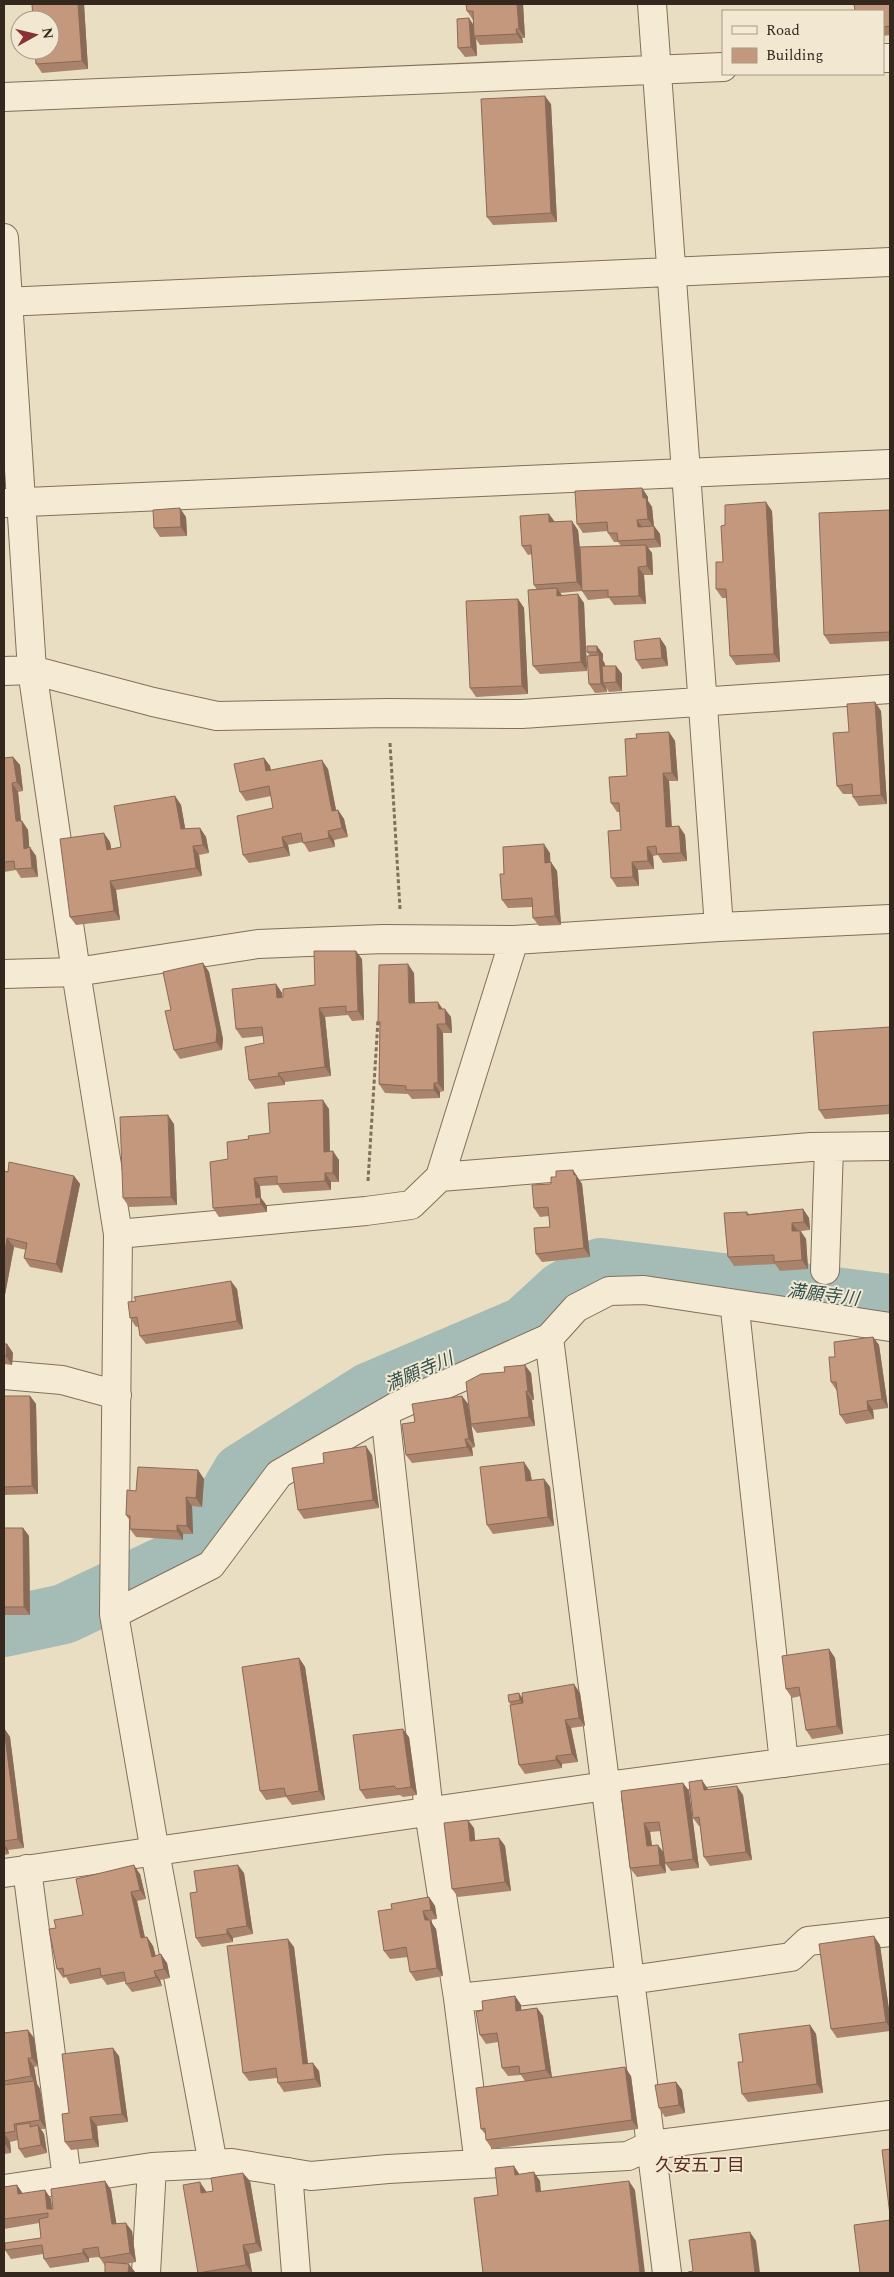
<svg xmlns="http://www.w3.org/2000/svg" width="894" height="2277" font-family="Spectral,'Noto Sans JP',serif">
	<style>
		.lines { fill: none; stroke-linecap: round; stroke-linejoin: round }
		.river { stroke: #a4bcb5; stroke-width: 60 }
		.minor-casing { stroke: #816f5b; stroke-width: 30 }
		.path { stroke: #816f5b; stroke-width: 3; stroke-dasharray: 4 2.5; stroke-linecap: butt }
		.minor { stroke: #f5ebd5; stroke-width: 28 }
		.wall { fill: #a9836b; fill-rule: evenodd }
		.shaded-wall { fill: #896a57 }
		.building { fill: #c4987c; stroke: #896a57 }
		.labels { text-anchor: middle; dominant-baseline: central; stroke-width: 4; stroke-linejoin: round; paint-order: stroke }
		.water-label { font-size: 18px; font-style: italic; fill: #2e514e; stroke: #f2e7d1 }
		.neighbourhood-label { font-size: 18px; fill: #5b2c21; stroke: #f2e7d1 }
	</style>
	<rect width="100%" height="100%" fill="#e9ddc2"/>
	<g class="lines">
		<!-- river -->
		<path class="river" d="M4,1627L64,1614L197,1551L242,1473L370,1392L525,1326L562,1292L601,1268L890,1304"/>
		<defs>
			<path id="minor" d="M652,4L719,927
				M883,58H890
				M4,97L723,67
				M4,238L32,670L76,972L258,944L383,939L514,940L719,927L890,919
				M4,302L890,262
				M4,503L890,464
				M4,671L32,670L153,702L217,716L388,713L522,714L890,689
				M4,974L76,972L118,1234L114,1614L155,1852L213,2164
				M440,1177L514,940
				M118,1234L366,1211L411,1205L440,1177L811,1147L890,1146
				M825,1270L829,1147
				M735,1310L784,1763
				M549,1338L667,2273
				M4,1375L62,1380L117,1395
				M385,1413L429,1812L458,1998L479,2164
				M114,1614L211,1565L279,1474L395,1407L549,1338L576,1308L609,1291L644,1290L890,1327
				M27,1869L67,2179
				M4,1873L606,1786L890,1749
				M458,1998L630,1980L791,1957L808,1941L890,1932
				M288,2172L296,2273
				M4,2189L152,2167L232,2163L311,2176L388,2169L628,2156L651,2145L890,2115
				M146,2273L152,2167"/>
		</defs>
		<!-- minor casing -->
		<use href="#minor" class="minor-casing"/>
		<!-- path -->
		<path class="path" d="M390,743L400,909
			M368,1181L378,1020"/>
		<!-- minor -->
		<use href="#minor" class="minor"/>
	</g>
	<!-- wall -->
	<path class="wall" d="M84,4L88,69L42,73L36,64Z
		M466,4H523L525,38H522L523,43L480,45L476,39L477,56L465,57L458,48L474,24L473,20L467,11Z
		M890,4V35L883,36V11Z
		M551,104L557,222L493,225L487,217Z
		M642,488L648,497V501L652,507L654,526L660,534L661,547L648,548L652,553L653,575H644L646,604L614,605L609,598L588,600L582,591L560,593L562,595L584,603L587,671L540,674L533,666L537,590L534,585L532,554L528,555L522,546L554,522L578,530L580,549L621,546L618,542H614L608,533V531L583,533L577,524Z
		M890,510V641L830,644L824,635Z
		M772,511L780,662L736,665L730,656L727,598H722L716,589L723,562Z
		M186,517L187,536L160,537L154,528Z
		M518,599L524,608L528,694L476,697L470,688Z
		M660,638L666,647L668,666L642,669L636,660Z
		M587,646L603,654V660L605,664V666H616L622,674V691L609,692L606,687L607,692L595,693L589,684L590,656L587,652Z
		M875,702L881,711L887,804L859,806L853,797V794H843L837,786L849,732Z
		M669,732L675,741L678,781H669L672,827L679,826L685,835L687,861L663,863L658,855L653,856L654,869L638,870L639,886L617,887L611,878L621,830L620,812H617L611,803L627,776L637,738Z
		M13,757L20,765L23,791L18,792L21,821H22L28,830L29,847L36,856L38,877L21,878L16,870L4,872V758Z
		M264,758L270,766L271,770L328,769L336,810H338L344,819L348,837L334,840L335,847L309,852L303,842L288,845L290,856L249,863L243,855L273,808L271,796L246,801L240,792Z
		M175,796L181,805L185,829L200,828L206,837L209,853L199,855L202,876L116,890L120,920L76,925L70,917L110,842L111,849L121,847Z
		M550,853V862L557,871L561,925L539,926L533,918L532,907L508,908L502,900L504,874Z
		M362,959L364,1020L352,1021L348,1015L325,1017L331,1076L285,1082V1085L255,1089L249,1080L264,1043L263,1036L242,1038L236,1029L276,984L282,993V998L315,985Z
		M203,963L209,972L223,1039L222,1050L180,1059L174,1050L171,1010Z
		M414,973L415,1003L443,1009L451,1017L452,1033H443L444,1091L440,1092V1098L412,1099L408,1094L385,1093L379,1084L380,1026L378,1022Z
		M890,1027V1114L825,1119L819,1110Z
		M329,1109L330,1151L339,1160V1182H331V1190L283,1193L278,1185L260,1186L261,1198L267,1206V1212L219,1217L213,1208L228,1159L249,1139L270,1133Z
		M174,1124L177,1205L129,1207L123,1198Z
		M573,1170L582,1184L590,1257L542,1262L536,1254L550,1227L549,1216L540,1217L534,1208L556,1177Z
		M4,1171L74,1176L80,1184L62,1273L30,1267L24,1258L26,1250L14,1247L4,1300Z
		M803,1209L809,1218L810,1230L801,1231L806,1239L808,1269L780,1271L775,1264L734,1266L728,1257L747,1212L749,1214Z
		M237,1289L243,1329L146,1344L140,1336L139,1326L136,1327L130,1318Z
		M873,1337L879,1345L888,1408L873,1410L874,1419L846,1424L840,1415L837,1391L831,1382L835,1357Z
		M4,1344H7L13,1353L12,1365L4,1364Z
		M531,1373L534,1400H532L535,1426L477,1433L471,1425L475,1447L472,1448L473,1456L412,1463L406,1455L462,1396L468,1404L470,1417Z
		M4,1396H30L36,1404L38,1494L4,1495Z
		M372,1455L379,1508L304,1519L298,1510Z
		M198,1470L204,1479L202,1507L192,1506L193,1534H183V1540L136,1537L130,1529V1521L126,1515L136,1491Z
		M530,1471L532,1480L544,1479L550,1487L554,1526L493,1534L487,1525Z
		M4,1528H23L29,1536L30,1615H4Z
		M829,1649L835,1658L843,1734L812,1739L806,1730L801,1696L792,1698L786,1689Z
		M299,1658L305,1667L325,1800L292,1805L286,1797L266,1800L260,1791Z
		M580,1693L585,1726L571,1728L578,1762L562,1764V1768L525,1774L519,1765L511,1705L509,1702L523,1699Z
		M4,1728L10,1737L24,1848L8,1850L9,1854L4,1855Z
		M409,1737L417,1795L403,1797L400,1795L366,1799L360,1790Z
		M683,1783L689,1791L699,1868L671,1871L665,1863L666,1873L637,1877L630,1868L621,1791ZM661,1831L663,1853L652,1845L650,1832Z
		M708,1789L709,1790L743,1795L752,1860L710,1866L704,1857L700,1826H699L693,1818Z
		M474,1828L475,1841L499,1838L505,1846L511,1891L458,1897L452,1889Z
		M244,1873L253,1934L233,1938V1942L202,1947L196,1938L197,1892Z
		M140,1874L146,1899L137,1901L145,1938L147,1937L153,1946L156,1956L167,1963L170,1978L160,1980L162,1986L132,1992L126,1984V1981L107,1985L102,1978L70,1984L66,1977L63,1978L57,1969L56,1928L83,1915Z
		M429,1897L435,1906L437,1919L429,1920L436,1929L443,1976L416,1981L410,1972L408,1957L390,1959L384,1951L392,1909Z
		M880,1945L890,2017V2031L837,2038L831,2029Z
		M294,1947L308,2063L319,2071L321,2087L284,2092L278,2083L277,2078L249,2081L243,2073Z
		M515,1996L521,2005V2010L537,2008L543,2016L552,2077L631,2076L638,2129L492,2149L486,2140V2135L481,2129L525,2081L521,2075L508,2076L502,2068L498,2042L486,2044L480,2035L483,2010Z
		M810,2025L816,2034L823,2093L748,2102L742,2094L743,2062Z
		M28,2030L34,2038L38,2066L34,2067L37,2084L40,2089L46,2129H41L44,2134L47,2153L25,2158L19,2149L18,2140L10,2142L11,2153L4,2154V2033Z
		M119,2056L128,2122L97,2126L99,2147L71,2150L65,2142L69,2113Z
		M676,2082L682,2090L685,2113L665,2117L659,2108Z
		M105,2181L111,2190L116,2224L132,2231L136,2262L126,2264L135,2272V2273H105V2266L100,2258L99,2257L89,2258V2262L50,2268L44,2259L43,2254L11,2259L5,2250L41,2238L39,2223L4,2229V2187L17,2185L23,2194L45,2190L51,2199L52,2209Z
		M250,2181L262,2251L249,2254L252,2273H198L206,2191V2192L213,2191Z"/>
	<!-- shaded-wall -->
	<path class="shaded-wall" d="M78,4H84L88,69L82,61Z
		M517,4H523L525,38L519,29Z
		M469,18L475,27L474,36L476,39L477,56L471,47Z
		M516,29L522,38L523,43L517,34Z
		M545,96L551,104L557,222L551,213Z
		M642,488L648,497V501L652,507L654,528L648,519L643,498Z
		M766,502L772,511L780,662L774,654Z
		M180,508L186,517L187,536L181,527Z
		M549,514L555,522H549Z
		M637,520L643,528L638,527Z
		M572,521L578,530L584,591L577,582Z
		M654,526L660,534L661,547L655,539Z
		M646,545L652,553L653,575L647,566Z
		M638,567L644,575L646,604L639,596Z
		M557,588L563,597L557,596Z
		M578,594L584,603L587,671L581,662Z
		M518,599L524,608L528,694L522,686Z
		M660,638L666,647L668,666L662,658Z
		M597,646L603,654V660L597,652Z
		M599,655L605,664L606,683H603L606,687L607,692L601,684Z
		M616,666L622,674V691L616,682Z
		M875,702L881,711L887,804L881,795Z
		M669,732L675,741L678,781L672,773Z
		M13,757L20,765L23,791L17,782Z
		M264,758L270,766L272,779L266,771Z
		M322,760L328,769L338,820L332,811Z
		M663,773L669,781L672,836L666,827Z
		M12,783L18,792L22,830L16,821Z
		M175,796L181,805L187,838L181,829Z
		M338,810L344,819L348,837L342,828Z
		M22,821L28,830L30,857L24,849Z
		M679,826L685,835L687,861L681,853Z
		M200,828L206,837L209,853L203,845Z
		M328,831L334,840L335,847L329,838Z
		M104,833L110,842L113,858L107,850Z
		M282,837L288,845L290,856L284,847Z
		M544,844L550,853L551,871L545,863Z
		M193,846L199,855L202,876L196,868Z
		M30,847L36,856L38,877L32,868Z
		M647,847L653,856L654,869L648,861Z
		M551,862L557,871L561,925L555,916Z
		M632,862L638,870L639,886L633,877Z
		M110,881L116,890L120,920L114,911Z
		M356,951L362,959L364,1020L358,1011Z
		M203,963L209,972L223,1039L222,1050L216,1042Z
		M408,964L414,973L415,1012L409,1003Z
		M276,984L282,993L283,1007L277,998Z
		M438,1002L444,1011L439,1009Z
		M319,1008L325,1017L331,1076L325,1067Z
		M445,1009L451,1017L452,1033L446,1024Z
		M437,1024L443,1033L444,1091L438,1083Z
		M278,1073L285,1082V1085L279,1076Z
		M434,1083L440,1092V1098L434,1090Z
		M323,1100L329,1109L330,1161L324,1152Z
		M168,1115L174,1124L177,1205L171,1197Z
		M333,1151L339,1160V1182L333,1173Z
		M573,1170L582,1184L590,1257L584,1248Z
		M325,1173L331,1182V1190L325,1181Z
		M74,1176L80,1184L62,1273L56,1264Z
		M254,1178L260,1186L261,1198L267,1206V1212L261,1204L256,1198Z
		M803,1209L809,1218L810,1230L804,1222Z
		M792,1223L798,1231H792Z
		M800,1231L806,1239L808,1269L802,1260Z
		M7,1238L14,1247L4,1300V1258Z
		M231,1281L237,1289L243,1329L237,1321Z
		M873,1337L879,1345L888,1408L882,1399Z
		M7,1344L13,1353L12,1365L6,1356Z
		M525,1365L531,1373L534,1400L528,1391Z
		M526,1391L532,1400L535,1426L529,1417Z
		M30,1396L36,1404L38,1494L32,1486Z
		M462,1396L468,1404L475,1447L469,1439Z
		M867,1401L873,1410L874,1419L868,1410Z
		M465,1439L472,1448L473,1456L467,1447Z
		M366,1446L372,1455L379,1508L373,1500Z
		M524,1462L530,1471L533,1489L526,1481Z
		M198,1470L204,1479L202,1507L196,1498Z
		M544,1479L550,1487L554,1526L548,1517Z
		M186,1497L192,1506L193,1534L187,1526Z
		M177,1525L183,1534V1540L177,1531Z
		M23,1528L29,1536L30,1615L24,1607Z
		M829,1649L835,1658L843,1734L837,1726Z
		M299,1658L305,1667L325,1800L319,1791Z
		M574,1684L580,1693L585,1726L579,1718Z
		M519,1693L525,1702L526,1709L520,1700Z
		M565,1720L571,1728L578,1762L572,1754Z
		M4,1728L10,1737L24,1848L18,1839Z
		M403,1729L409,1737L417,1795L411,1787Z
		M556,1756L562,1764V1768L556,1760Z
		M702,1780L708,1789L710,1799L704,1790Z
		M683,1783L689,1791L699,1868L693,1859Z
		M737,1786L743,1795L752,1860L746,1852Z
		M468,1820L474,1828L476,1850L470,1841Z
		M644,1823L650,1832L653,1854L647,1846Z
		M499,1838L505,1846L511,1891L505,1882Z
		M4,1843L8,1850L9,1854L4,1847Z
		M658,1845L664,1853L666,1873L660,1865Z
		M134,1865L140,1874L146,1899L140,1890Z
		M238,1865L244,1873L253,1934L247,1926Z
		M131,1892L137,1901L147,1947L141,1938Z
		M429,1897L435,1906L437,1919L431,1910Z
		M423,1911L429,1920H425Z
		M430,1920L436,1929L443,1976L437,1968Z
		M227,1929L233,1938V1942L227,1934Z
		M874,1936L880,1945L890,2017V2028L886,2022Z
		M147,1937L153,1946L158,1966L152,1957Z
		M288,1939L294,1947L309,2073L303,2064Z
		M161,1954L167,1963L170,1978L164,1969Z
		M4,1962L5,1978L4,1976Z
		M154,1971L160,1980L162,1986L156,1977Z
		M515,1996L521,2005L522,2019L516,2011Z
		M537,2008L543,2016L552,2078L546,2070Z
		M810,2025L816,2034L823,2093L817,2084Z
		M28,2030L34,2038L38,2066L32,2058Z
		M113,2048L119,2056L128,2122L122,2114Z
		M28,2058L34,2067L37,2084L40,2089L46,2129L40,2120L34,2081L31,2076Z
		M313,2063L319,2071L321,2087L315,2079Z
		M625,2067L631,2076L638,2129L632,2120Z
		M676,2082L682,2090L685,2113L679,2105Z
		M90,2117L97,2126L99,2147L93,2139Z
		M38,2125L44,2134L47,2153L41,2145Z
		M4,2133L10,2142L11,2153L5,2144Z
		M514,2166L520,2175H515Z
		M534,2172L540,2181L542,2201L536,2192Z
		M243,2173L250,2181L262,2251L256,2243Z
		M105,2181L111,2190L118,2233L112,2224Z
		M629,2181L635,2190L645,2273H640Z
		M200,2182L206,2191L207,2201L201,2193Z
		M17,2185L23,2194H18Z
		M45,2190L51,2199L53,2218L47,2209Z
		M126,2223L132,2231L136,2262L130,2253Z
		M750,2232L756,2241L760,2273H755Z
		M243,2245L249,2254L252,2273L246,2265Z
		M83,2249L89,2258V2262L83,2253Z
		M129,2264L135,2272V2273H128Z"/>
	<!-- building -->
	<path class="building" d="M32,4H78L82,61L36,64L35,50H50V20H33Z
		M466,4H517L519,29H516L517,34L474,36L473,11H467Z
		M854,4H890V26L883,27V11H855Z
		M469,18L471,47L458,48L457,19Z
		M545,96L551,213L487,217L481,99Z
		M642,488L643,498H646L648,519L637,520L638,527L654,526L655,539L618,541L617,533H608L607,522L577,524L575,491Z
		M766,502L774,654L730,656L726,589H716V562H723L721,526L725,525V505Z
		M180,508L181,527L154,528L153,510Z
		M890,510V632L824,635L819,513Z
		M549,514V522L572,521L577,582L534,585L531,545L522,546L520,516Z
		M646,545L647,566L638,567L639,596L608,597V590L582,591L580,547Z
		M557,588V596L578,594L581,662L533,666L528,590Z
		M518,599L522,686L470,688L466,601Z
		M660,638L662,658L636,660L634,641Z
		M587,646H597V652H587Z
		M599,655L601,684H589L587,656Z
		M602,666H616V682L603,683Z
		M875,702L881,795L853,797L852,784L837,786L833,733L849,732L847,704Z
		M669,732L672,773H663L666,827L679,826L681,853L657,854L656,846L647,847L648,861L632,862L633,877L611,878L608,831L621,830L619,803H611L609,777L627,776L625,739L637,738L636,734Z
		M13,757L17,782L12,783L16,821H22L24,849L30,847L32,868L15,869L14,861L4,862V758Z
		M264,758L266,771L322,760L332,811L338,810L342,828L328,831L329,838L303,843L301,833L282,837L284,847L243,855L237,816L273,808L269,786L240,792L234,764Z
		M175,796L181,829L200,828L203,845L193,846L196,868L110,881L114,911L70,917L60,839L104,833L107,850L121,847L114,806Z
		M544,844L545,863L551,862L555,916L533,918L532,898L502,900L500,874H504L503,847Z
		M314,951H356L358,1011L346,1012V1006L319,1008L325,1067L278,1073L279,1076L249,1080L245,1047L264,1043L262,1027L236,1029L232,989L276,984L277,998L283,997V989L315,985Z
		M203,963L217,1031L216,1042L174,1050L165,1011L171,1010L163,972Z
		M408,964L409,1003L438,1002L439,1009H445L446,1024H437L438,1083H434V1090H406V1086L379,1084L380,1022H378L379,965Z
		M890,1027V1105L819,1110L813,1032Z
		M323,1100L324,1152L333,1151V1173H325V1181L277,1184V1176L254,1178L256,1198L260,1197L261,1204L213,1208L210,1162L228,1159L227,1142L249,1139L248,1136L270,1133L268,1103Z
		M168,1115L171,1197L123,1198L120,1117Z
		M9,1162L74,1176L56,1264L24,1258L27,1243L7,1238L4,1258V1171L8,1172Z
		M573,1170L574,1175H576L584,1248L536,1254L534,1228L550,1227L548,1207L534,1208L532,1185L551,1184V1177H556V1171Z
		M803,1209L804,1222L792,1223V1231H800L802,1260L774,1262V1255L728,1257L724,1213L747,1212V1215Z
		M231,1281L237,1321L140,1336L137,1317L130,1318L128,1302L136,1301L134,1297Z
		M873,1337L882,1399L867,1401L868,1410L840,1415L836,1382H831L829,1357H835L834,1342Z
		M4,1344H7L6,1356H4Z
		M525,1365L528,1391H526L529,1417L471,1424L466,1382L481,1374L505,1372L504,1367Z
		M4,1396H30L32,1486L4,1487Z
		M462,1396L469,1439H465L467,1447L406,1455L402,1424L415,1422L412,1404Z
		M366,1446L373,1500L298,1510L292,1468L324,1463L323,1453Z
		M524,1462L526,1481L544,1479L548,1517L487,1525L480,1467Z
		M138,1467L198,1470L196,1498L186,1497L187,1526L177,1525V1531L130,1529V1516L126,1515L127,1490L136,1491Z
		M4,1528H23L24,1607H4Z
		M829,1649L837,1726L806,1730L799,1687L786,1689L782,1656Z
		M299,1658L319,1791L286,1796L284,1788L260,1791L242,1667Z
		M574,1684L579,1718L565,1720L572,1754L556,1756V1760L519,1765L510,1705L523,1703L522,1693Z
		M519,1693L520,1700L509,1702L508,1695Z
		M4,1728L18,1839L4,1841Z
		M403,1729L411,1787L397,1789L394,1786L360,1790L353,1735Z
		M702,1780L704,1790L737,1786L746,1852L704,1857L699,1817L693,1818L689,1782Z
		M683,1783L693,1859L665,1863L659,1822L644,1823L647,1846L658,1845L660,1865L630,1868L621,1791Z
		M468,1820L470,1841L499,1838L505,1882L452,1889L444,1823Z
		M134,1865L140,1890L131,1892L141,1938L147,1937L152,1957L161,1954L164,1969L154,1971L156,1977L126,1984L124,1972L101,1976L100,1968L64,1976L63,1968L57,1969L49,1929L56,1928L54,1920L83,1915L76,1879Z
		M238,1865L247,1926L227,1929V1934L196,1938L190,1893L197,1892L194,1871Z
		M429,1897L431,1910L423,1911L425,1920H430L437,1968L410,1972L406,1947L384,1951L378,1911L392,1909L391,1904Z
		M874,1936L886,2022L831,2029L819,1944Z
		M288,1939L303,2064L313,2063L315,2079L278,2083L276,2068L243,2073L227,1946Z
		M515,1996L516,2011L537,2008L546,2070L520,2074L519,2066L502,2068L497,2033L480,2035L476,2012L483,2010L482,2001Z
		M810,2025L817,2084L742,2094L738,2062H743L739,2034Z
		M28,2030L32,2058H28L31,2076L4,2081V2033Z
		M113,2048L122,2114L90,2117L93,2139L65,2142L62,2114L69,2113L62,2054Z
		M625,2067L632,2120L486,2140L485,2128L481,2129L476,2088Z
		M34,2081L40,2120L14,2124L15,2131L4,2133L5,2144H4V2085Z
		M676,2082L679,2105L659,2108L655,2085Z
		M30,2123V2127L38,2125L41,2145L19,2149L16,2125Z
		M890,2149V2215L882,2150Z
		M514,2166L515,2175L534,2172L536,2192L629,2181L640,2273H483L474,2198L498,2195L495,2168Z
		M243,2173L256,2243L243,2245L246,2265L198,2273L183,2185L200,2182L201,2193L213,2191L211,2178Z
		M105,2181L112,2224L126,2223L130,2253L100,2258L98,2247L83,2249V2253L44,2259L42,2245L5,2250V2243L41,2238L39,2219L48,2217V2213L4,2219V2187L17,2185L18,2194L45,2190L47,2209H53L51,2189Z
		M890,2220V2273H860L854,2225Z
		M750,2232L755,2273H688V2272L693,2271L689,2240Z
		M105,2262L129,2264L128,2273H105Z"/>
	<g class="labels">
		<!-- water labels -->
		<g class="water-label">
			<text transform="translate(823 1295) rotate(7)">満願寺川</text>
			<text transform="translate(419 1372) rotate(-23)">満願寺川</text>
		</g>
		<!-- neighbourhood labels -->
		<g class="neighbourhood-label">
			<text x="700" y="2165">久安五丁目</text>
		</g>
	</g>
	<!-- border -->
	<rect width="894" height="2277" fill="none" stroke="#33271e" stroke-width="10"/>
	<!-- legend -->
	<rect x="722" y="10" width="162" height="65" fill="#f2e7d1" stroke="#a69a89"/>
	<rect x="732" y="26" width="25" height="8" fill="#f5ebd5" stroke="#a69a89"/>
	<text x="766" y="35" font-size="15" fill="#33271e">Road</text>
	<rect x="732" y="48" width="25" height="15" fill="#c4987c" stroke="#a69a89"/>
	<text x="766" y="60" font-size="15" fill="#33271e">Building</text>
	<!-- north arrow -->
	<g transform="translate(35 35) rotate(82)"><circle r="24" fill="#f2e7d1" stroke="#a69a89"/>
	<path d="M0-4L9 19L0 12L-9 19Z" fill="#8b3134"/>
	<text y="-8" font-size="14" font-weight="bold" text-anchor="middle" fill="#33271e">N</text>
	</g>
</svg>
